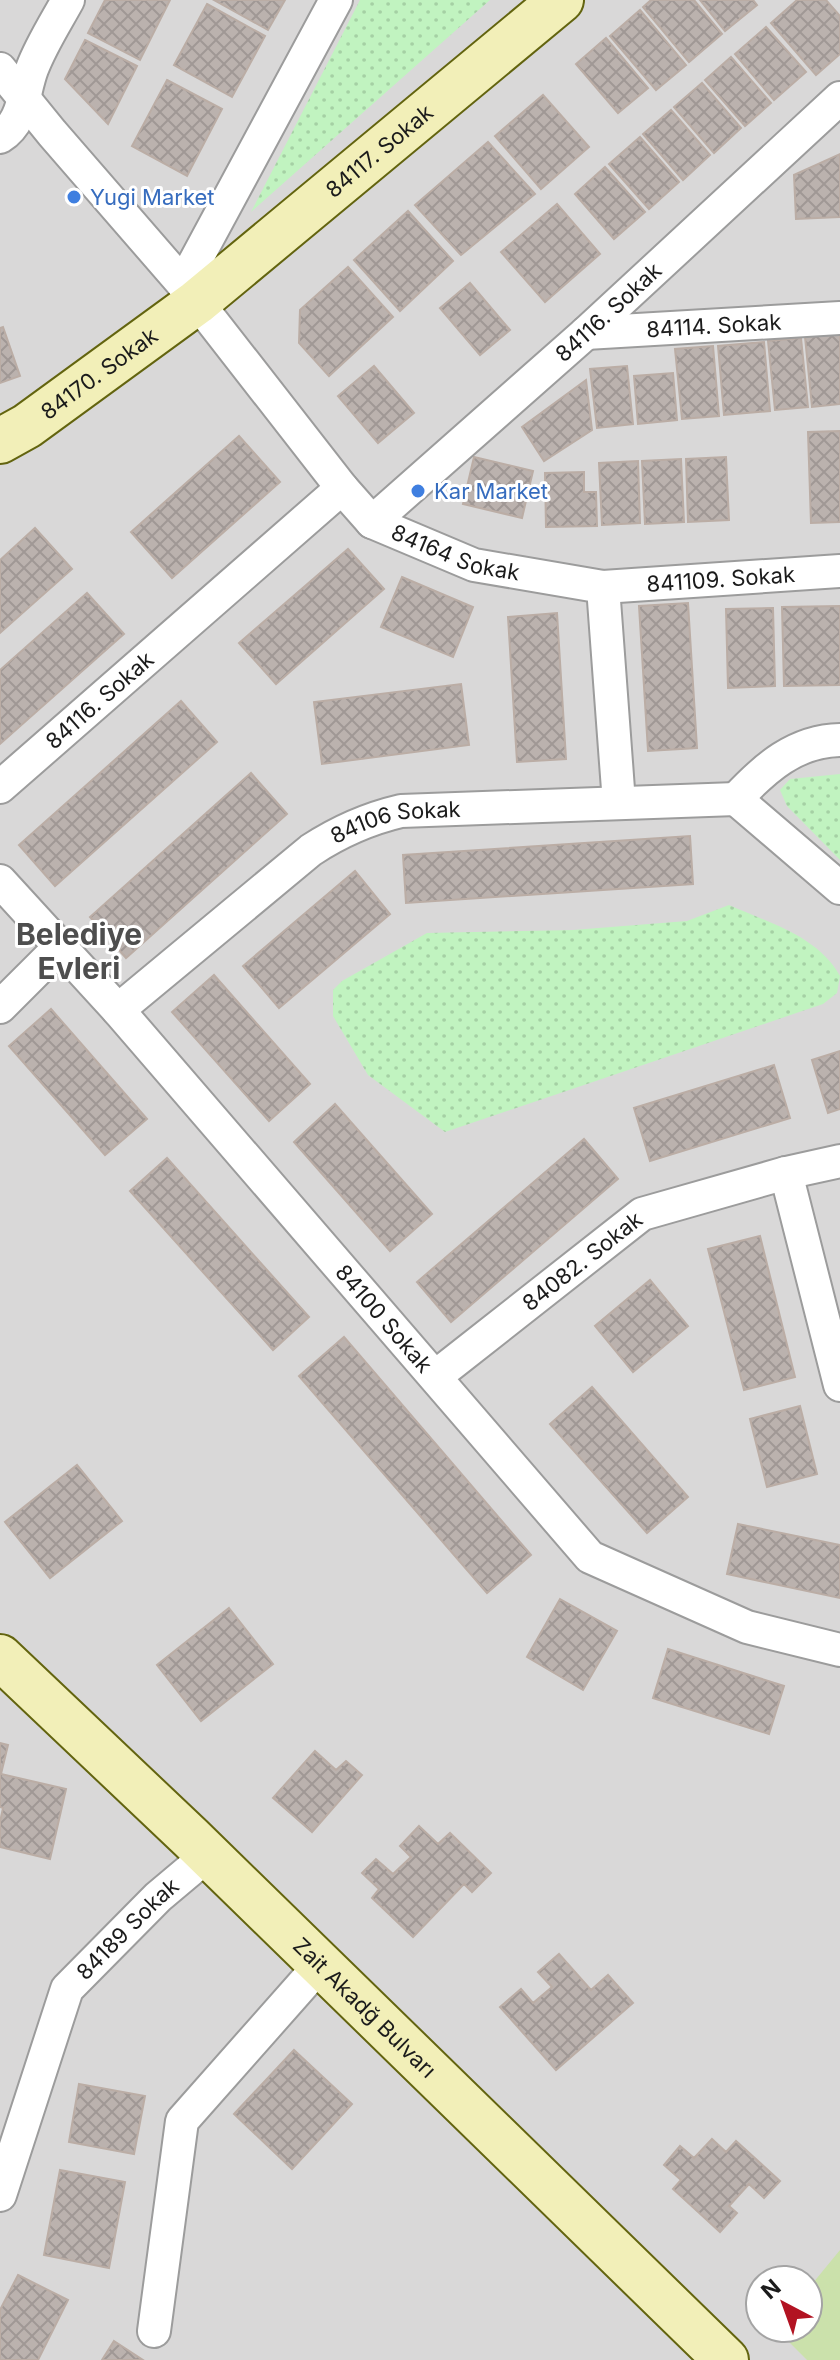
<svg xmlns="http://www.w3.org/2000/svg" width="840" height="2360" font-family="Inter,sans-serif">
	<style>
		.residential { fill: #d9d8d8; fill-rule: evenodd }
		.grass { fill: #cbe1ab }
		.park { fill: url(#park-dots) }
		.building { fill: url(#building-cross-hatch); stroke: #bbada5; stroke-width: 2 }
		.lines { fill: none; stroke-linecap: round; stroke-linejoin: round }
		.street-casing { stroke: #9c9c9c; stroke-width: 36 }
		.secondary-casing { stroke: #63640f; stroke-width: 48 }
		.street { stroke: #fff; stroke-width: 32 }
		.secondary { stroke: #f2efb8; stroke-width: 44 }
		.shop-dot { fill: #3f7fe0; stroke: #fff; stroke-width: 3 }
		.labels { text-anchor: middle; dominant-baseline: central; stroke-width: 6; stroke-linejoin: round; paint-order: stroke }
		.street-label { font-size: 22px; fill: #1b1b1b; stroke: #fff }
		.shop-label { font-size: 22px; fill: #366cbe; stroke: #fff; text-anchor: start }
		.district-label { font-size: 30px; font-weight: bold; fill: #4e4e4e; stroke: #fff }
	</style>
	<defs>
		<pattern id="park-dots" width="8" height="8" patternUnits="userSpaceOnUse" patternTransform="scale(2)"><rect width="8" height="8" fill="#c1f3c0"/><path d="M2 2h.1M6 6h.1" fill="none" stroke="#a5d0a4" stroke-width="1.8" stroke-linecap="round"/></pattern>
		<pattern id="building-cross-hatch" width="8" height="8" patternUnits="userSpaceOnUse" patternTransform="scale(2)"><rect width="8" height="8" fill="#bbb2ae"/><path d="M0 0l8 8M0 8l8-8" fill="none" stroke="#a09895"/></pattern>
	</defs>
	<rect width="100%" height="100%" fill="#ebe7e1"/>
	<!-- residential -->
	<path class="residential" d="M0,0H840V2360H0ZM760,2280H808V2328H760Z"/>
	<!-- grass -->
	<path class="grass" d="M840,2250V2360H807L776,2329L808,2328V2289Z"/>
	<!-- park -->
	<path class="park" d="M360,0H490L251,212Z
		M840,774V860L787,806L780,790L790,779Z
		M729,905C769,923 818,936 840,976L837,993L823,1004L445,1132L368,1075L333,1016V990L342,981L427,933L573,930L687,921Z"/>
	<!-- building -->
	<path class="building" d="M105,0H170L140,60L88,33Z
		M214,0H285L268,30Z
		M651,0H694L722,34L689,62L643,7Z
		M700,0H753L757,5L725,31Z
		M797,0H826L840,16V54L816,75L771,23Z
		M207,4L265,36L232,97L174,65Z
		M640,10L686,65L656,90L610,36Z
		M766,27L806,72L774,100L735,54Z
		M606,38L648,88L618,113L576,64Z
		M85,40L137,66L108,124L65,79Z
		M731,57L771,103L745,126L705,80Z
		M167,80L222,109L187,176L132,146Z
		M702,83L741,128L714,153L674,107Z
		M543,95L589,147L541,189L495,136Z
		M671,110L710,155L683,180L643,134Z
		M640,137L679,182L649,209L609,164Z
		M488,142L535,194L461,255L415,205Z
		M840,154V217L796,219L794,175Z
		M605,167L645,212L614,239L575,194Z
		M557,204L600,254L545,302L501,252Z
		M408,211L453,261L400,311L354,260Z
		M348,267L393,317L329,376L299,343L300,310Z
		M470,283L510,330L480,355L440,308Z
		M3,327L20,376L0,383V328Z
		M840,334V404L812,407L805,337Z
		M801,338L808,407L775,410L768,341Z
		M764,342L770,411L724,415L718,346Z
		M713,346L719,416L682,419L675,349Z
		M374,366L414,413L378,443L338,396Z
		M627,366L633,424L597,428L590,369Z
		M673,373L677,420L638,424L634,376Z
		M586,380L592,430L544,461L522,427Z
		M840,431V522L811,523L808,432Z
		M239,436L280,482L172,578L131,532Z
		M474,457L533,471L522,518L463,504Z
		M726,457L729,520L688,522L686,459Z
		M681,459L684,522L645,524L642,461Z
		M638,461L640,523L602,525L599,463Z
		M584,472V492H596L597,526L546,527L545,473Z
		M35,528L72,569L0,633V560Z
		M348,549L384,589L276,684L239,643Z
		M402,577L473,607L453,657L381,627Z
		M87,593L124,634L0,744V670Z
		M688,603L697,748L648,751L639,606Z
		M840,606V685L784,686L782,607Z
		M773,608L775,686L728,688L726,609Z
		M557,613L566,759L517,762L508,617Z
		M461,684L469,745L322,764L314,702Z
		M181,701L217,742L55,886L19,845Z
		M251,773L287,814L126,958L90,917Z
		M690,836L693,884L406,903L403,855Z
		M355,871L390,914L279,1008L243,966Z
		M214,975L310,1084L269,1121L172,1012Z
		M51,1009L147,1119L105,1155L9,1046Z
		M840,1051V1109L828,1113L812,1060Z
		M774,1065L790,1118L650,1161L634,1108Z
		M335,1104L432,1214L390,1251L294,1142Z
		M584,1139L618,1179L451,1322L417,1282Z
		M167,1158L309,1317L273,1350L130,1191Z
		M760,1236L795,1377L744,1390L708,1249Z
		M650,1280L688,1326L633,1372L595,1326Z
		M344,1337L531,1555L487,1593L299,1376Z
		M592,1387L688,1497L647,1533L550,1424Z
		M800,1406L817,1474L767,1487L750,1419Z
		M77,1465L122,1521L50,1578L5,1522Z
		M738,1524L840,1545V1598L727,1574Z
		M560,1599L617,1631L583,1690L527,1657Z
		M229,1608L273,1664L201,1721L157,1665Z
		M668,1649L784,1686L769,1734L653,1698Z
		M0,1743L8,1745L1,1774L66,1789L50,1859L0,1847V1822L3,1808L0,1807Z
		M315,1751L336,1770L346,1761L362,1775L312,1832L273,1798Z
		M419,1826L438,1844L450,1833L491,1873L472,1892L464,1884L413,1937L372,1898L379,1889L362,1873L376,1859L393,1874L411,1857L400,1846Z
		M559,1954L591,1990L608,1975L633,2003L556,2070L500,2007L521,1989L533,2003L552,1987L538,1972Z
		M294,2050L352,2104L292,2169L234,2114Z
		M79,2084L145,2096L134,2154L69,2142Z
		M712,2139L726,2152L736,2141L780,2181L764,2198L749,2184L729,2206L737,2213L720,2232L673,2189L681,2180L664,2165L680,2146L694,2158Z
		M60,2170L125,2182L109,2268L44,2255Z
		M18,2275L68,2300L38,2360H0V2310Z
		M114,2341L143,2360H102Z"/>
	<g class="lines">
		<defs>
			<g id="street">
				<path id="s1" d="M0,69L52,133L183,284L342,488L372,522L474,565L603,587L619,803"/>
				<path d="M0,137C24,122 23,93 32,69C41,45 56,22 68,0"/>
				<path d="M183,284L336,0"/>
				<path id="s2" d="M586,333L840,318"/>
				<path id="s3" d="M372,522L586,333L840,98"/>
				<path id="s4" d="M603,587L840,571"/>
				<path id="s5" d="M0,787L342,488"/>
				<path d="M736,799L840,888"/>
				<path d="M736,799C765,768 795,741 840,740"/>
				<path id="s6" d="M0,881L118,1010L590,1557L747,1627L840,1650"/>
				<path d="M0,1007L60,947"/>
				<path id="s7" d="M118,1010L311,850C340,831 367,819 401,811L736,799"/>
				<path d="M786,1173L840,1385"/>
				<path id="s8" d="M436,1376L642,1214L786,1173L840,1161"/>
				<path id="s9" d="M0,2195L67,1989L158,1897L208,1855"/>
				<path d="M154,2331L182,2121L320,1965"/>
			</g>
			<g id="secondary">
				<path id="s10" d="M0,441L27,426L197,302L561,0"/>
				<path id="s11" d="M0,1657L191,1838L726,2360"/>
			</g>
		</defs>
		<!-- street casing -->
		<use href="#street" class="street-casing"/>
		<!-- secondary casing -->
		<use href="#secondary" class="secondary-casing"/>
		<!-- street -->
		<use href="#street" class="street"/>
		<!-- secondary -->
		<use href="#secondary" class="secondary"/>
	</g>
	<!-- markers -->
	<g class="shop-dot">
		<circle cx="74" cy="197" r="8"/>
		<circle cx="418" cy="491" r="8"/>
	</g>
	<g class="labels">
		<!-- street labels -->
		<g class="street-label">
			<text stroke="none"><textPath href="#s10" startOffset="478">84117. Sokak</textPath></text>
			<text stroke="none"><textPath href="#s3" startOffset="316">84116. Sokak</textPath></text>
			<text stroke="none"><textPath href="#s2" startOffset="128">84114. Sokak</textPath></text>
			<text stroke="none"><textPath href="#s10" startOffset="120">84170. Sokak</textPath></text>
			<text stroke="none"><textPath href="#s1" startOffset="676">84164 Sokak</textPath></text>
			<text stroke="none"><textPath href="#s4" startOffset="118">841109. Sokak</textPath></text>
			<text stroke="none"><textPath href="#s5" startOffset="132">84116. Sokak</textPath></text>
			<text stroke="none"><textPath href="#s7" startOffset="342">84106 Sokak</textPath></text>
			<text stroke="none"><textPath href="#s8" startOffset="186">84082. Sokak</textPath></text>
			<text stroke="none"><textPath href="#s6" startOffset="582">84100 Sokak</textPath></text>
			<text stroke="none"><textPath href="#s9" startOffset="302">84189 Sokak</textPath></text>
			<text stroke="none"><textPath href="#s11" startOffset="506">Zait Akadğ Bulvarı</textPath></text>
		</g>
		<!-- shop labels -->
		<g class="shop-label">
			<text x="90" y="197">Yugi Market</text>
			<text x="434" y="491">Kar Market</text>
		</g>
		<!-- district labels -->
		<g class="district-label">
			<text x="79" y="934">Belediye<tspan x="79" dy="34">Evleri</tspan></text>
		</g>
	</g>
	<!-- north arrow -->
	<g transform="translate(784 2304) rotate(319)"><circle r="38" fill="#ffffff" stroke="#a4a4a4" stroke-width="2"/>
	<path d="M0-6L14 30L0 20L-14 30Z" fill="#b21322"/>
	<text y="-12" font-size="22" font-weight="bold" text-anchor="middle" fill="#1b1b1b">N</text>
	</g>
</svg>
